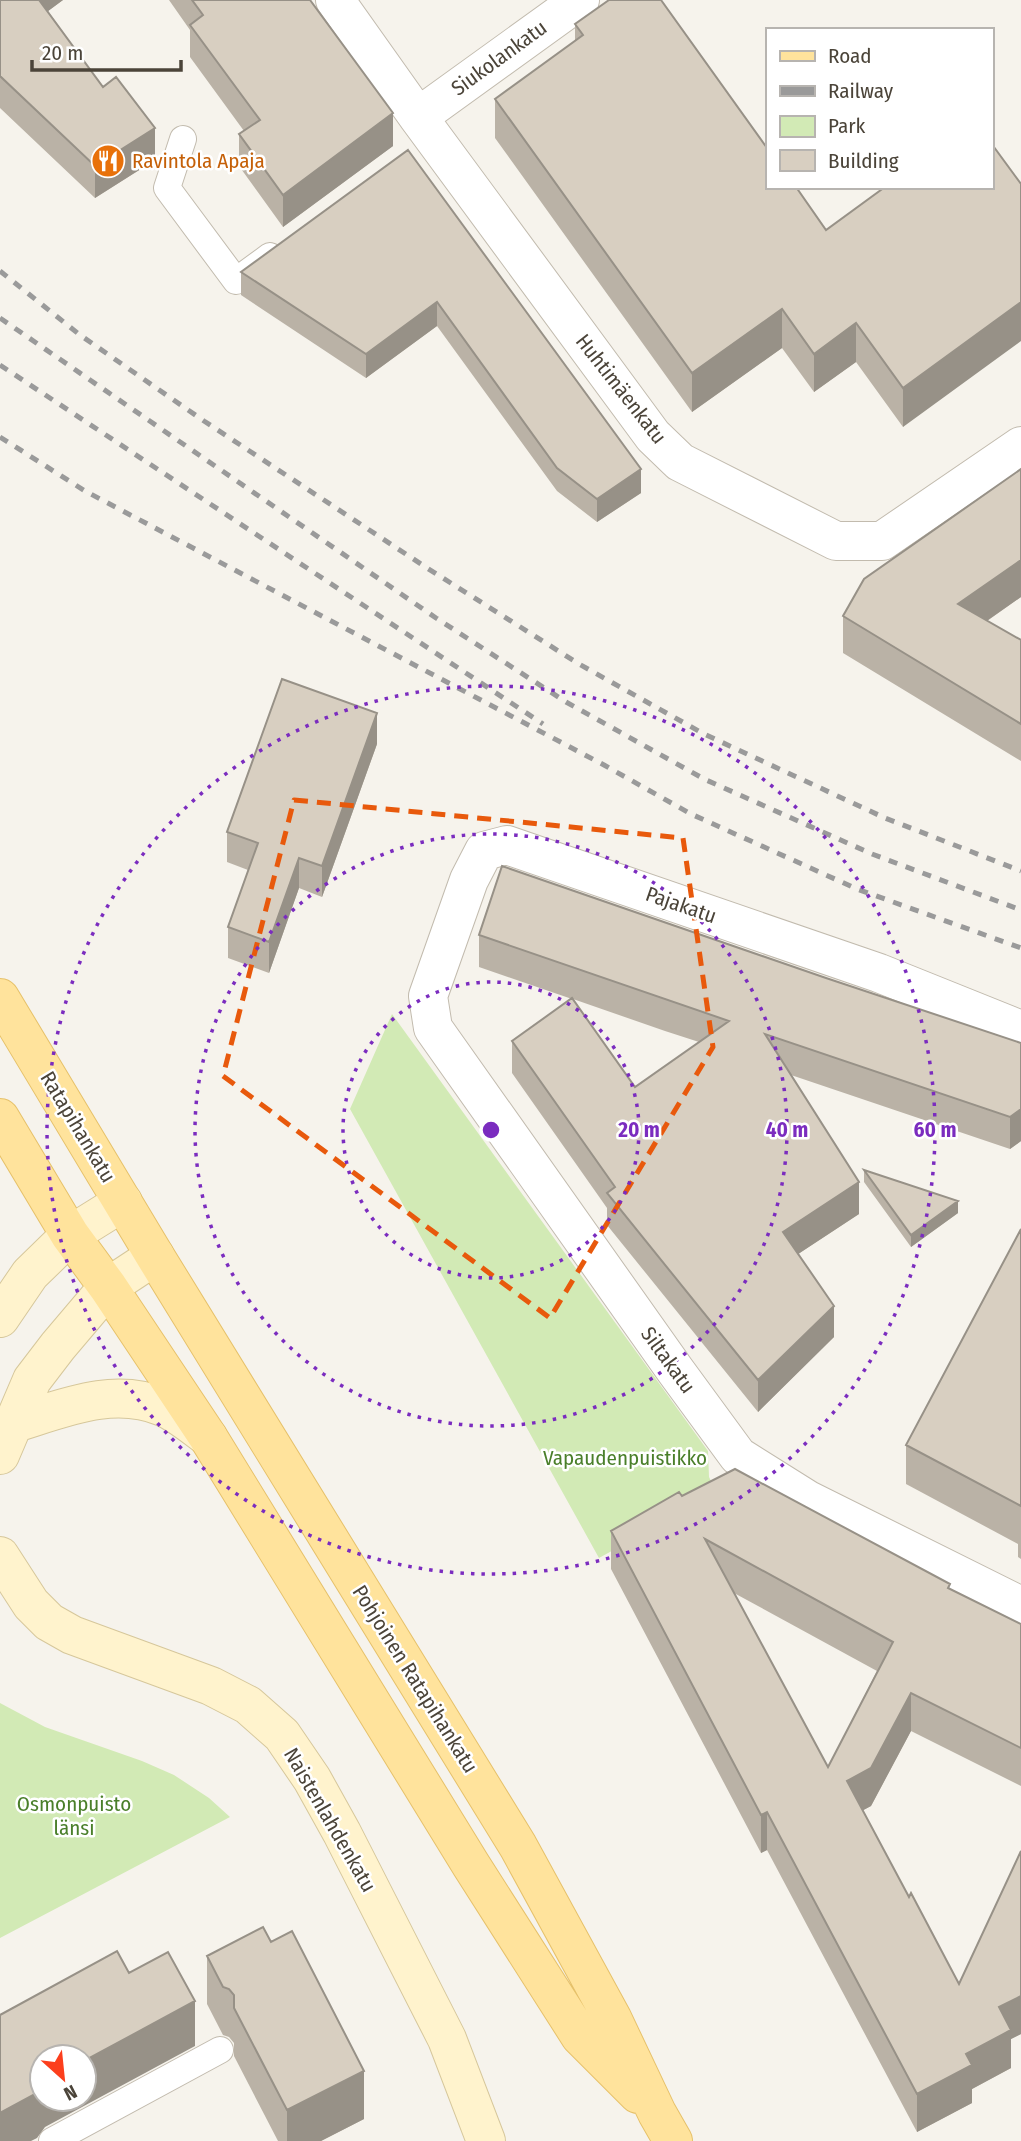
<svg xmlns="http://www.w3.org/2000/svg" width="1021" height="2141" font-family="'Fira Sans Condensed',sans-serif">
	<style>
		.green { fill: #d2eab5 }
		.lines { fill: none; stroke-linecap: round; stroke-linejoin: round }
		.service-casing { stroke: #c2bbae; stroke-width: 28 }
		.minor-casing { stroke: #c2bbae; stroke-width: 40 }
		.secondary-casing { stroke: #d6c79b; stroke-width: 40 }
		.primary-casing { stroke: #e6c16a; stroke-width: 40 }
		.service { stroke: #fff; stroke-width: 26 }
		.minor { stroke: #fff; stroke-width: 38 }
		.secondary { stroke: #fff3cd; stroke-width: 38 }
		.primary { stroke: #ffe39c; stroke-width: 38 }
		.rail { stroke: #9a9a9a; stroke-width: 5; stroke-dasharray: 9 9; stroke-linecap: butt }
		.wall { fill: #bab2a6; fill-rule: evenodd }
		.shaded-wall { fill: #979187 }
		.building { fill: #d8cfc1; stroke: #979187; stroke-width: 2; fill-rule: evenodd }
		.marked { fill: none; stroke: #e8590c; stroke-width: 5; stroke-dasharray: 14 9; stroke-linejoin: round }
		.ring { fill: none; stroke: #7b2cbf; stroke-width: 3.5; stroke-dasharray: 3.5 7 }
		.labels { text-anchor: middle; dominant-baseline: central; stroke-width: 5; stroke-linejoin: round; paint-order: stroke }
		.street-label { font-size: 21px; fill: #4b4439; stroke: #fff }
		.food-label { font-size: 21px; fill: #c56008; stroke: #fff; text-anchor: start }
		.park-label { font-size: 21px; fill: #4a7f2a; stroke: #fff }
		.centre { fill: #7b2cbf; stroke: #fff; stroke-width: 3.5 }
		.ring-label { font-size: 21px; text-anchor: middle; font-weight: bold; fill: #7b2cbf; stroke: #fff; stroke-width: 5; stroke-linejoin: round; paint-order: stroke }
	</style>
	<rect width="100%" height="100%" fill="#f6f3ec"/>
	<!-- green -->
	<path class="green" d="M392,1014L708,1451L709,1477L717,1493L599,1558L350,1109Z
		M0,1703L45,1727L142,1761L174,1775L209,1798L230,1817L0,1938Z"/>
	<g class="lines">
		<defs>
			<path id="service" d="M183,139L167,188L236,281L270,256
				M52,2141L220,2050"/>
			<path id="minor" d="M335,0L418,117L653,436L680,462L836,541H882L1021,446
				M418,117L580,0
				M1021,1030L879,973L507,845L484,851L469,880L428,996L433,1028L675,1370L738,1456L808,1500L1021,1606"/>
			<path id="secondary" d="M0,1318L30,1274L70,1235L123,1202
				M12,1424C62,1409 112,1386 163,1407C179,1414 194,1427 208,1437
				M0,1455L32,1380L58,1346L108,1287L155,1256
				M0,1556L31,1604L49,1622L72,1635L211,1686L248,1705L282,1735L312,1779L342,1833L447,2039L486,2141"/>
			<path id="primary" d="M0,998L155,1256L518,1846L612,2018L657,2113L673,2141
				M0,1118L70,1235L108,1287L208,1437L471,1865L580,2036L638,2094"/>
		</defs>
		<!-- service casing -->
		<use href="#service" class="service-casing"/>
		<!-- minor casing -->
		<use href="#minor" class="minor-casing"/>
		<!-- secondary casing -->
		<use href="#secondary" class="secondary-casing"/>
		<!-- primary casing -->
		<use href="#primary" class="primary-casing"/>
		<!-- service -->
		<use href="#service" class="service"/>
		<!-- minor -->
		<use href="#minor" class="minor"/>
		<!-- secondary -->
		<use href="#secondary" class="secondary"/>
		<!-- primary -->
		<use href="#primary" class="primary"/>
		<!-- rail -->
		<path class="rail" d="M0,271L80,335L204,421L427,568L579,664L704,734L885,818L1021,871
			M0,318L436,618L566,702L704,779L872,854L1021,910
			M0,365L543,724
			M0,437L85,491L604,765L691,814L857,889L1021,948"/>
	</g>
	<!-- wall -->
	<path class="wall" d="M0,0H63L48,11L155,160L95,198L0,108Z
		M169,0H310L393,146L283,227L239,166V134L244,131L190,57V30Z
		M575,24L826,230L991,187L903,427L856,362L814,392L782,348L692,412L495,138V99L575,41Z
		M408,150L641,493L597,522L557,491L437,326L366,378L241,295V272Z
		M1021,469V597L987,621L1021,640V761L843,653V616Z
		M377,744L322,897L299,888L269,973L228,958V927L248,870L227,862V832Z
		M479,935L826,978L1021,1043V1141L1010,1149L791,1075L859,1214L798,1254L834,1337L758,1412L607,1225V1208L512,1073V1041L572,999L479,967ZM573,999L665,1031L699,1042L635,1087Z
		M864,1170L958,1213L911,1247L864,1182Z
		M1021,1229V1559L1018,1557V1544L906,1484V1445Z
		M682,1496L950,1589L1021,1624V1786L911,1731L871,1806L863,1810L909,1897L959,1984L1021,1851V2034L1011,2039V2068L972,2089V2103L917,2132L767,1850L761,1853L611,1569V1531ZM734,1593L877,1671L828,1767Z
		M207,1956L364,2119L321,2141H278L234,2056V2043L229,2037L223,2035L207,2004Z"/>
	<!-- shaded-wall -->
	<path class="shaded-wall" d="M32,0H63L32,23Z
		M393,113V146L283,227V195Z
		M155,128V160L95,198V166Z
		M437,302V326L366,378V354Z
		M1021,302V341L903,427V388Z
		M782,309V348L692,412V373Z
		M856,323V362L814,392V354Z
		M641,469V493L597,522V499Z
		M1021,560V597L958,641V604Z
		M377,713V744L322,897V866Z
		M299,858V888L269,973V942Z
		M1021,1109V1141L1010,1149V1117Z
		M859,1182V1214L783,1264V1232Z
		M958,1201V1213L911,1247V1235Z
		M834,1306V1337L758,1412V1380Z
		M911,1693V1731L871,1806L847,1819V1781Z
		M767,1812V1850L761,1853V1815Z
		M1021,1996V2034L1011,2039V2068L972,2089V2103L917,2132V2094L966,2054L999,2007Z
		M195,2001V2046L45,2127L37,2138L31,2141H0V2113L42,2086V2099H84V2061Z
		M364,2071V2119L321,2141H287V2110Z"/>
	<!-- building -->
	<path class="building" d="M0,0H39L103,87L116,77L155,128L95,166L0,76Z
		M192,0H310L393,113L283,195L239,134L260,120L190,25L203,15Z
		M609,0H661L767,148V187H796L826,230L885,187H991V143L1021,184V302L903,388L856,323L814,354L782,309L692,373L495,99L583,35L575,24Z
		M408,150L641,469L597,499L557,468L437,302L366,354L241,272Z
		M1021,469V560L958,604L1021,640V724L843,616L864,579Z
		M282,679L377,713L322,866L299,858L269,942L228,927L258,843L227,832Z
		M502,866L826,978L1021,1043V1109L1010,1117L765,1034L859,1182L783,1232L834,1306L758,1380L607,1193L615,1187L512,1041L572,998L635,1087L729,1021L479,935Z
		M864,1170L958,1201L911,1235Z
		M1021,1229V1506L906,1445Z
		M735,1469L950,1584L948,1588L1021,1624V1748L911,1693L871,1768L847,1781L909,1897L911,1893L959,1984L1021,1851V1996L999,2007L1011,2030L966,2054L972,2065L917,2094L767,1812L761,1815L611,1531L679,1492L682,1496ZM705,1539L893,1642L828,1767Z
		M263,1927L271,1942L292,1931L364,2071L287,2110L234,2008V1995L229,1989L223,1987L207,1956Z
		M117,1951L129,1973L168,1952L195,2001L84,2061V2057H42V2086L37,2093L0,2113V2015Z"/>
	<!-- marked area -->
	<path class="marked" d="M294,800L683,838L713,1047L550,1318L223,1076Z"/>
	<!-- distance rings -->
	<g class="ring">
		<circle cx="491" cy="1130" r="148"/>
		<circle cx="491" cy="1130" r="296"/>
		<circle cx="491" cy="1130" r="444"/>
	</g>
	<!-- icons -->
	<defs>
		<symbol id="restaurant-disc" viewBox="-11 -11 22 22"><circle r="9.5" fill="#e8710a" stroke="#fff"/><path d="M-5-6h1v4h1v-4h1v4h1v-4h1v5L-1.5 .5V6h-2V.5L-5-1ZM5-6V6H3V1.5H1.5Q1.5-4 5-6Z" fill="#fff"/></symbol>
	</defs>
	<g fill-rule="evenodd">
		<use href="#restaurant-disc" x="89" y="142" width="38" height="38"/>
	</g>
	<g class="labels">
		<!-- street labels -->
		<g class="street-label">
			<text transform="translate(499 58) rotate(-36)">Siukolankatu</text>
			<text transform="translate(621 389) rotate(52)">Huhtimäenkatu</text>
			<text transform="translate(681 905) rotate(19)">Pajakatu</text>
			<text transform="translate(78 1127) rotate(59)">Ratapihankatu</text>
			<text transform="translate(668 1360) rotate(54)">Siltakatu</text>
			<text transform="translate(415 1679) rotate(58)">Pohjoinen Ratapihankatu</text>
			<text transform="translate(330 1820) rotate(60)">Naistenlahdenkatu</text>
		</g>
		<!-- food labels -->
		<g class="food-label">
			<text x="132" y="161">Ravintola Apaja</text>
		</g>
		<!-- park labels -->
		<g class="park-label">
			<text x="625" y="1458">Vapaudenpuistikko</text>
			<text x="74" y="1804">Osmonpuisto<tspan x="74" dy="24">länsi</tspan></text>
		</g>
	</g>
	<circle cx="491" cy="1130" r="10" class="centre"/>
	<g class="ring-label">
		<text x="639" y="1137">20 m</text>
		<text x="787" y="1137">40 m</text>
		<text x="935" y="1137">60 m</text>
	</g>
	<!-- legend -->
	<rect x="766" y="28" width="228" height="161" fill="#ffffff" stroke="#b7b4b0" stroke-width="2"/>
	<rect x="780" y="51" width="35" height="10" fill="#ffe39c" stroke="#b7b4b0" stroke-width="2"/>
	<text x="828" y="63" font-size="21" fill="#4b4439">Road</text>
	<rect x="780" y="86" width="35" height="10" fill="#9a9a9a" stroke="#b7b4b0" stroke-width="2"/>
	<text x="828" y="98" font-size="21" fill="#4b4439">Railway</text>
	<rect x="780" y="116" width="35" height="21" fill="#d2eab5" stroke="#b7b4b0" stroke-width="2"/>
	<text x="828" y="133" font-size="21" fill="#4b4439">Park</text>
	<rect x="780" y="150" width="35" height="21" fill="#d8cfc1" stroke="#b7b4b0" stroke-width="2"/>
	<text x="828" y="168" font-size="21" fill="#4b4439">Building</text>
	<!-- north arrow -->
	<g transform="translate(63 2078) rotate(153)"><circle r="33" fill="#ffffff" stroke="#b7b4b0" stroke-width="2"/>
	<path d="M0-5L12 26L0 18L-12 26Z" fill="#fc3f1d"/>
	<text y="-10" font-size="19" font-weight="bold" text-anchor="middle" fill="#4b4439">N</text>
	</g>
	<!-- scale -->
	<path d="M32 60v10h149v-10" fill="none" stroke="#4b4439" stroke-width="3.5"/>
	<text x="42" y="60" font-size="21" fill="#4b4439" stroke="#ffffff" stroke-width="5" paint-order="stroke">20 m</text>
</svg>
